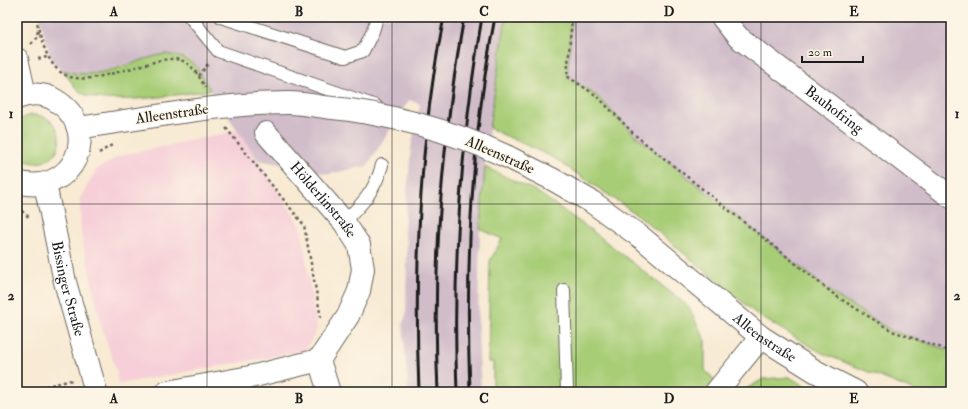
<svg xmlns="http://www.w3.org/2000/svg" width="968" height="409" font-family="'IM FELL Double Pica',serif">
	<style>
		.built { fill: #f6cfd8 }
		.industrial { fill: #d1bdca }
		.green { fill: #a8cd77; stroke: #62744a }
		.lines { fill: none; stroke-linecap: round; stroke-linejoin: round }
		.service-casing { stroke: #69645c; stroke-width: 14 }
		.minor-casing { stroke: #69645c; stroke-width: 24 }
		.secondary-casing { stroke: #69645c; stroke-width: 24 }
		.path { stroke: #69645c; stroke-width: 2.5; stroke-dasharray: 3 3; stroke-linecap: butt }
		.service { stroke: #fff; stroke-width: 12 }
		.minor { stroke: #fff; stroke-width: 22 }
		.secondary { stroke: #fff; stroke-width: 22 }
		.rail { stroke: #1c1c1c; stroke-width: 3 }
		.minor-bridge-casing { stroke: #69645c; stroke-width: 24; stroke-linecap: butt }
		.minor-bridge { stroke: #fff; stroke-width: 22 }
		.grid { fill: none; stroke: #1c1c1c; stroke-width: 1; stroke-opacity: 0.55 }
		.labels { text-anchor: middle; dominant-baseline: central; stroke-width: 3; stroke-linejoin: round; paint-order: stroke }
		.street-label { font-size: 15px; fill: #1c1c1c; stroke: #fcf5e5 }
		.neatline { fill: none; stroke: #1c1c1c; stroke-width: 1.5 }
		.grid-label { font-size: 13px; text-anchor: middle; font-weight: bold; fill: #1c1c1c }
	</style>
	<rect width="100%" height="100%" fill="#fcf5e5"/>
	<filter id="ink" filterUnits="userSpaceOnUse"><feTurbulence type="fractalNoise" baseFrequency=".025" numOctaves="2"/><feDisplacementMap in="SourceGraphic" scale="8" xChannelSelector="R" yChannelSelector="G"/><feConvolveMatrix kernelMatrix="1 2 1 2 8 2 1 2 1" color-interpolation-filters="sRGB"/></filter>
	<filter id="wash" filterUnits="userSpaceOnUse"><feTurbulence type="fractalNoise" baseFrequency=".012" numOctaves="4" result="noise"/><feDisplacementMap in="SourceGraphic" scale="16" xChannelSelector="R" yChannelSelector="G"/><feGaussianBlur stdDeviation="0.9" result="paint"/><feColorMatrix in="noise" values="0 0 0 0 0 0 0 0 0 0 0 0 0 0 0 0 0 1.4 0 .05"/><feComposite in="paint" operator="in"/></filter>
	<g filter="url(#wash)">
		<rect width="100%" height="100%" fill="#f8ead3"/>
		<!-- built -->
		<path class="built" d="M238,130L301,227L317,330L305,351L118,384L117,373L101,325L81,234L80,199L96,170L119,156Z"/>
		<!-- industrial -->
		<path class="industrial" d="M40,17H506L489,128L480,229L478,329L481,392H408L403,323L406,315L407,242L404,231L411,147L420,104L409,100L367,166L329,174L258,160L210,90L199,70L189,59L177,56L165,54L92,74H73L63,70L54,63L49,53Z
			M572,17H951V351L892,331L836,296L635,135L597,96L567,76Z"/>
		<!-- green -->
		<path class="green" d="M506,17H572L567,76L597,96L635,135L836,296L892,331L951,351V392H917L822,353L759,316L638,215L554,158L489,128Z
			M165,54C195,58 196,66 210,90C184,94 100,108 80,92C73,86 68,77 63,70C96,83 132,60 165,54Z
			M31,115C67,114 69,161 36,163C29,163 21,159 17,154V123L23,118Z
			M485,167L536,191L591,230L688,306L705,340V370L726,392H493V362H488L490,261L502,239L480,229Z
			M790,377L814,392H741L763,379Z"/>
	</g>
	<g filter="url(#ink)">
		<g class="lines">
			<defs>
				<path id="service" d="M190,17L218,51L376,106
					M221,17L345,57L363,51L373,31L377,17
					M344,222C363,203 375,191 382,165
					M564,290L567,392"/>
				<g id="minor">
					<path id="s1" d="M722,17L738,37L951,197"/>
					<path d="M78,128L182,112"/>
					<path id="s2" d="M266,133L344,222L359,245L363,269L359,291L348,316L319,360"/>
					<path id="s3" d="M508,157L552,179L592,202L642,238L761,337L815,371L856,392"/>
					<path d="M167,392L250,377L319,360L329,392"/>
					<path d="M716,392L761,337"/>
				</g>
				<g id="secondary">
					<path d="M17,59L25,95"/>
					<path d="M17,98C30,93 44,93 55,100C104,129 74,198 17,182"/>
					<path id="s4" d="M45,184L65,282L96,392"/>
				</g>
			</defs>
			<!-- service casing -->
			<use href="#service" class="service-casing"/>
			<!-- minor casing -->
			<use href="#minor" class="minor-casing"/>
			<!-- secondary casing -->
			<use href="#secondary" class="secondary-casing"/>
			<!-- path -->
			<path class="path" d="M36,17C52,99 82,81 147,64C158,61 171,56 183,61C193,65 201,79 205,88
				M572,17L567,76L597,96L635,135L836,296L892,331L951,351
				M31,44L36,38L38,31
				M38,59L47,57
				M199,76L208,64
				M226,128L304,225L321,318
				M99,153L112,145
				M17,207L30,218
				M22,392L72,380"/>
			<!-- service -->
			<use href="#service" class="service"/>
			<!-- minor -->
			<use href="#minor" class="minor"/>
			<!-- secondary -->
			<use href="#secondary" class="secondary"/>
			<!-- rail -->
			<path class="rail" d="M419,392C414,267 419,140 444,17
				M438,392C432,267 442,140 464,17
				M457,392C452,266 461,141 482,17
				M470,392C465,266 471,141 495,17"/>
			<defs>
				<path id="minor-bridge" d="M182,112C217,107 252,103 288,103C300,103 312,105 324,107C388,113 450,130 508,157"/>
			</defs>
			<!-- minor-bridge casing -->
			<use href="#minor-bridge" class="minor-bridge-casing"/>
			<!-- minor-bridge -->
			<use href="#minor-bridge" class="minor-bridge"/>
		</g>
	</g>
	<!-- grid -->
	<path class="grid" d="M207,17V392M392,17V392M576,17V392M761,17V392M17,204H951"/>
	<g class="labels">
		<!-- street labels -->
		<g class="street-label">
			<text stroke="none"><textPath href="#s1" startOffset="146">Bauhofring</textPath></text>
			<text transform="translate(172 114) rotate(-8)">Alleenstraße</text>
			<text transform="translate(500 155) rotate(24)">Alleenstraße</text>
			<text stroke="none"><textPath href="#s2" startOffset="88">Hölderlinstraße</textPath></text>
			<text stroke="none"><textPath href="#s4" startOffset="107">Bissinger Straße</textPath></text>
			<text stroke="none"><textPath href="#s3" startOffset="315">Alleenstraße</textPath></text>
		</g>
	</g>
	<!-- margin -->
	<rect width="968" height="409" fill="none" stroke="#fcf5e5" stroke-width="44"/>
	<!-- scale -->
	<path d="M802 56v6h61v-6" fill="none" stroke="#1c1c1c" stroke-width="2"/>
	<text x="808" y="56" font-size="12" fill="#1c1c1c" stroke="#fcf5e5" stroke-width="3" paint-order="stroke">20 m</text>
	<rect x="22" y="22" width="924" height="365" class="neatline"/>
	<g class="grid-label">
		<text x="114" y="16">A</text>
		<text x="299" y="16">B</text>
		<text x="484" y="16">C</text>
		<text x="669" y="16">D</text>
		<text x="854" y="16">E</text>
		<text x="11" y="118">1</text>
		<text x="957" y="118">1</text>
		<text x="11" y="300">2</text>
		<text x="957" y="300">2</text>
		<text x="114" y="403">A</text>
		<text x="299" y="403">B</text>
		<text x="484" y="403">C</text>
		<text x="669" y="403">D</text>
		<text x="854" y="403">E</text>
	</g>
</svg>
